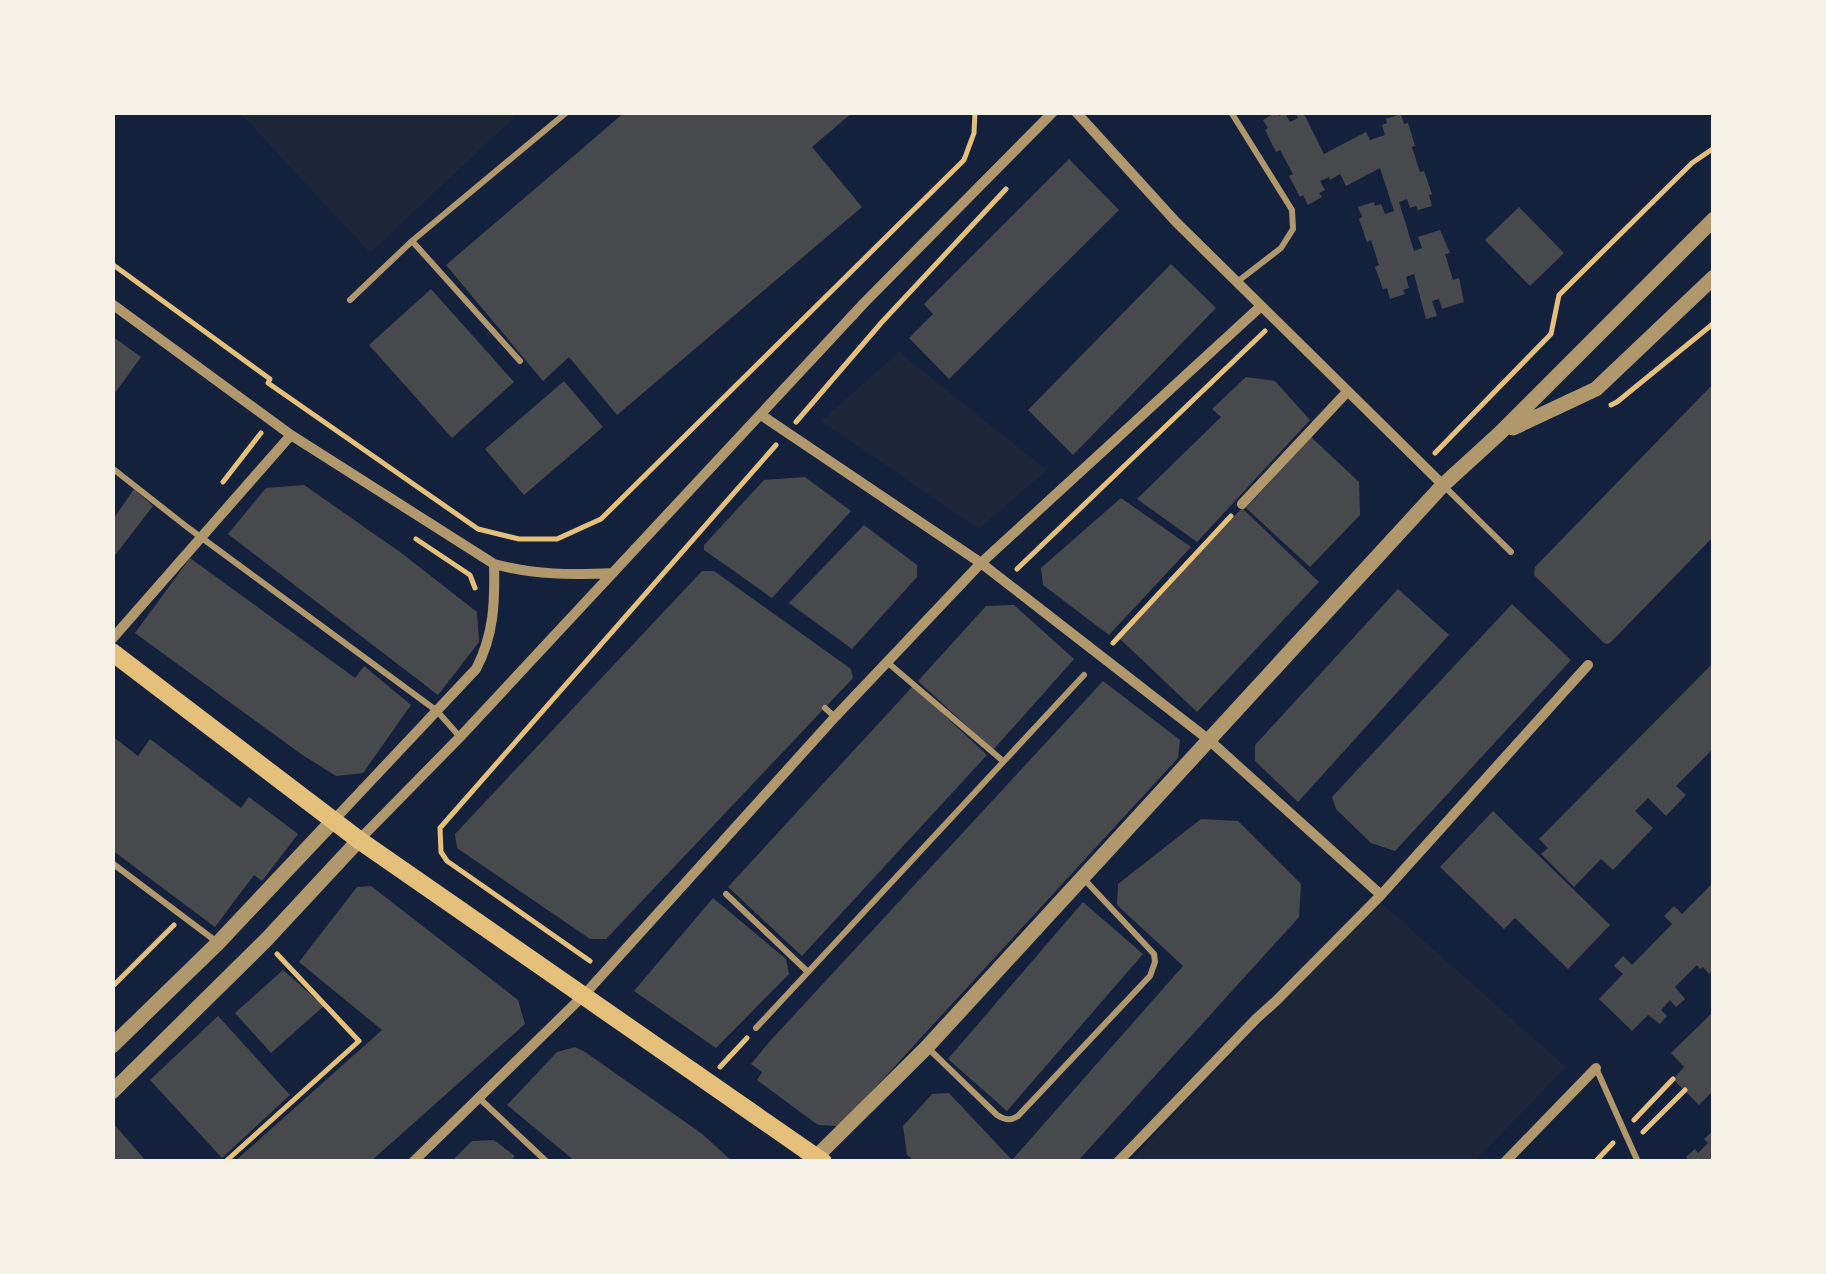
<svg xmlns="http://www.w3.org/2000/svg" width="1826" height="1274" font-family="Lato,sans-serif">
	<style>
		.green { fill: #1d2539 }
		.building { fill: #48494c }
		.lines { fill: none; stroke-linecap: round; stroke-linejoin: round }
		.path { stroke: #e5c07b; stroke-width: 5 }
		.service { stroke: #b1986c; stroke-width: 6 }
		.minor { stroke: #b1986c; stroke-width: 10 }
		.tertiary { stroke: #b1986c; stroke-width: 15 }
		.primary { stroke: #e5c07b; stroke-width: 18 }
	</style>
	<rect width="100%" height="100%" fill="#14213d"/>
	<!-- green -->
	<path class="green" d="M240,113H519L370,253Z
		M899,352L1047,470L979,529L821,421Z
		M1379,901L1566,1067L1475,1161H1130Z"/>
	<!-- building -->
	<path class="building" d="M625,112H853L812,147L862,207L617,415L569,357L543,381L446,265Z
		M1276,112L1279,116L1285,113L1290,122L1298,118L1295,112H1303L1324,154L1366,132L1370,140L1385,135L1382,125L1387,123L1386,119L1401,114L1404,124L1408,123L1415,146L1412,147L1420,172L1424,171L1432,194L1429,195L1432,206L1418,210L1416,206L1410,208L1407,199L1399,202L1414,251L1422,248L1418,237L1440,230L1450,253L1445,254L1453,280L1459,278L1464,302L1442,309L1439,299L1432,301L1437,316L1426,319L1414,274L1406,277L1409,288L1403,290L1405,294L1390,299L1387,288L1383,289L1375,267L1379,265L1371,240L1367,242L1359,219L1362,217L1358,207L1374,202L1375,206L1381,204L1385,214L1394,211L1380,168L1346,186L1340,174L1330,180L1329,177L1320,181L1325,190L1319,193L1322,197L1308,205L1303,195L1300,197L1289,176L1293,174L1280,150L1276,152L1265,130L1268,128L1263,120Z
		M1069,159L1119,210L949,379L909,338L933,314L924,304Z
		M1519,207L1564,253L1530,286L1485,240Z
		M1171,264L1216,308L1073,455L1028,410Z
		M431,289L514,382L452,438L369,345Z
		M112,336L141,357L112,397Z
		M1246,377L1275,381L1310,420L1197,542L1137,499L1221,417L1212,409Z
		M564,381L603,427L524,495L485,449Z
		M1714,383V536L1611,642L1608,644L1604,643L1534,575L1535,567Z
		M1311,437L1359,482L1360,515L1310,567L1246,508Z
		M805,477L851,511L772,598L704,550V545L764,480Z
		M304,485L400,552L477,612L479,642L438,695L228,534L266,488Z
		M134,489L153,506L112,559V521Z
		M1121,498L1191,547L1109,635L1043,585L1041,568Z
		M1242,508L1319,582L1197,712L1119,638Z
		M864,525L917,565V577L852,649L789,603Z
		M190,558L355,678L364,666L411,705L363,773L336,776L301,754L135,633Z
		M702,571H714L851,669L853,678L606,939H590L457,848L455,834Z
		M1398,589L1449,635L1298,802L1255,761V745Z
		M1512,604L1571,660L1395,851L1371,843L1336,809L1332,797Z
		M1014,605L1074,659L993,750L918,681L986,606Z
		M1714,662V748L1676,786L1686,795L1666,816L1648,798L1635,811L1653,828L1613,870L1601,859L1574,887L1541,854L1548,848L1539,839Z
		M1103,681L1180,740L1178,758L850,1115L837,1126L818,1125L757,1080L762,1072L751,1064L771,1040Z
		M913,686L987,755L802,956L728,887Z
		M112,736L138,756L150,739L241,808L249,797L298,834L262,881L254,875L215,927L112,850Z
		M1493,811L1610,925L1568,969L1515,918L1504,929L1440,867Z
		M1201,819L1238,821L1301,884L1299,917L1077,1162H916L907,1155L903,1126L932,1094L949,1093L1012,1160L1183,966L1117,905L1118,884Z
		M1714,882V956L1711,958L1714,960V970L1709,974L1703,967L1700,969L1697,965L1675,987L1685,999L1676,1007L1670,1000L1661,1010L1667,1016L1660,1024L1648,1015L1632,1031L1599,999L1623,974L1614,966L1623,956L1632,965L1672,924L1664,916L1674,906L1682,914Z
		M371,886L518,1000L525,1024L370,1162H234L382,1030L299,962L357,887Z
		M713,898L786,959L789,974L716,1048L634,991Z
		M1083,902L1143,954L1007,1111L948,1059Z
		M283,970L324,1006L271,1053L235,1013Z
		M1714,1011V1090L1699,1105L1673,1079L1684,1067L1671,1053Z
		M218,1016L290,1095L222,1158L150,1080Z
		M575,1047L585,1052L701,1133L733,1162H576L507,1105L557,1052Z
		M112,1122L147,1162H112Z
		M1714,1130V1162H1690L1686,1157L1695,1149L1698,1153L1708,1143L1704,1139Z
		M494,1140L515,1156L509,1162H451L472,1141Z"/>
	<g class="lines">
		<!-- path -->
		<path class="path" d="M112,264L270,379L268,383L478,529L519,539H557L601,519L964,160L974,133L975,112
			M1611,405L1617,402L1714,323
			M796,422L882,322L1006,189
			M1435,453L1551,334L1559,295L1692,163L1714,148
			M223,482L261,433
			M416,539L470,575L475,588
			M1017,569L1265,331
			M1113,643L1231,516
			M590,961L447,861L441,852L440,828L776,445
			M112,987L174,925
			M720,1067L747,1038
			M1634,1120L1673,1079
			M1643,1132L1685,1090
			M225,1162L359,1041L277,954
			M1595,1162L1613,1143"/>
		<!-- service -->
		<path class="service" d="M1231,112L1292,210L1293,229L1281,248L1237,282
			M412,241L520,361
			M350,300L412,241L567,112
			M112,468L187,527L437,711L460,737
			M1444,486L1511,552
			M887,662L1003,761
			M825,708L835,717
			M112,863L217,942
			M726,894L808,972
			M756,1028L1084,675
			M929,1049L997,1115C1005,1120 1010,1121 1018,1116L1150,976L1155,962L1154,954L1083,878
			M1596,1068L1638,1162
			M479,1098L547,1162"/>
		<!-- minor -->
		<path class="minor" d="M1076,112L1176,222L1443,485
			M112,304L291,435L494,564C535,575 572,575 613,573
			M761,415L981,563L1209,740L1381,895
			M1242,504L1347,392
			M112,639L291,435
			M333,821L476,669C494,635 495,602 494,564
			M359,840L460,737L865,302L1053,112
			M413,1162L584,995L835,717L981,563L1260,307
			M1118,1162L1256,1019L1276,1001L1381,895L1588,665
			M1505,1162L1596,1068"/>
		<!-- tertiary -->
		<path class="tertiary" d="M1513,428L1596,389L1714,277
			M112,1046L218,943L333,821
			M112,1092L266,940L359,840
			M811,1162L927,1047L1443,485L1500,433L1714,219"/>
		<!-- primary -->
		<path class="primary" d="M112,652L359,840L823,1162"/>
	</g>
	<!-- border -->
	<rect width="1826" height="1274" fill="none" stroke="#f6f1e7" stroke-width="230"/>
</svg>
